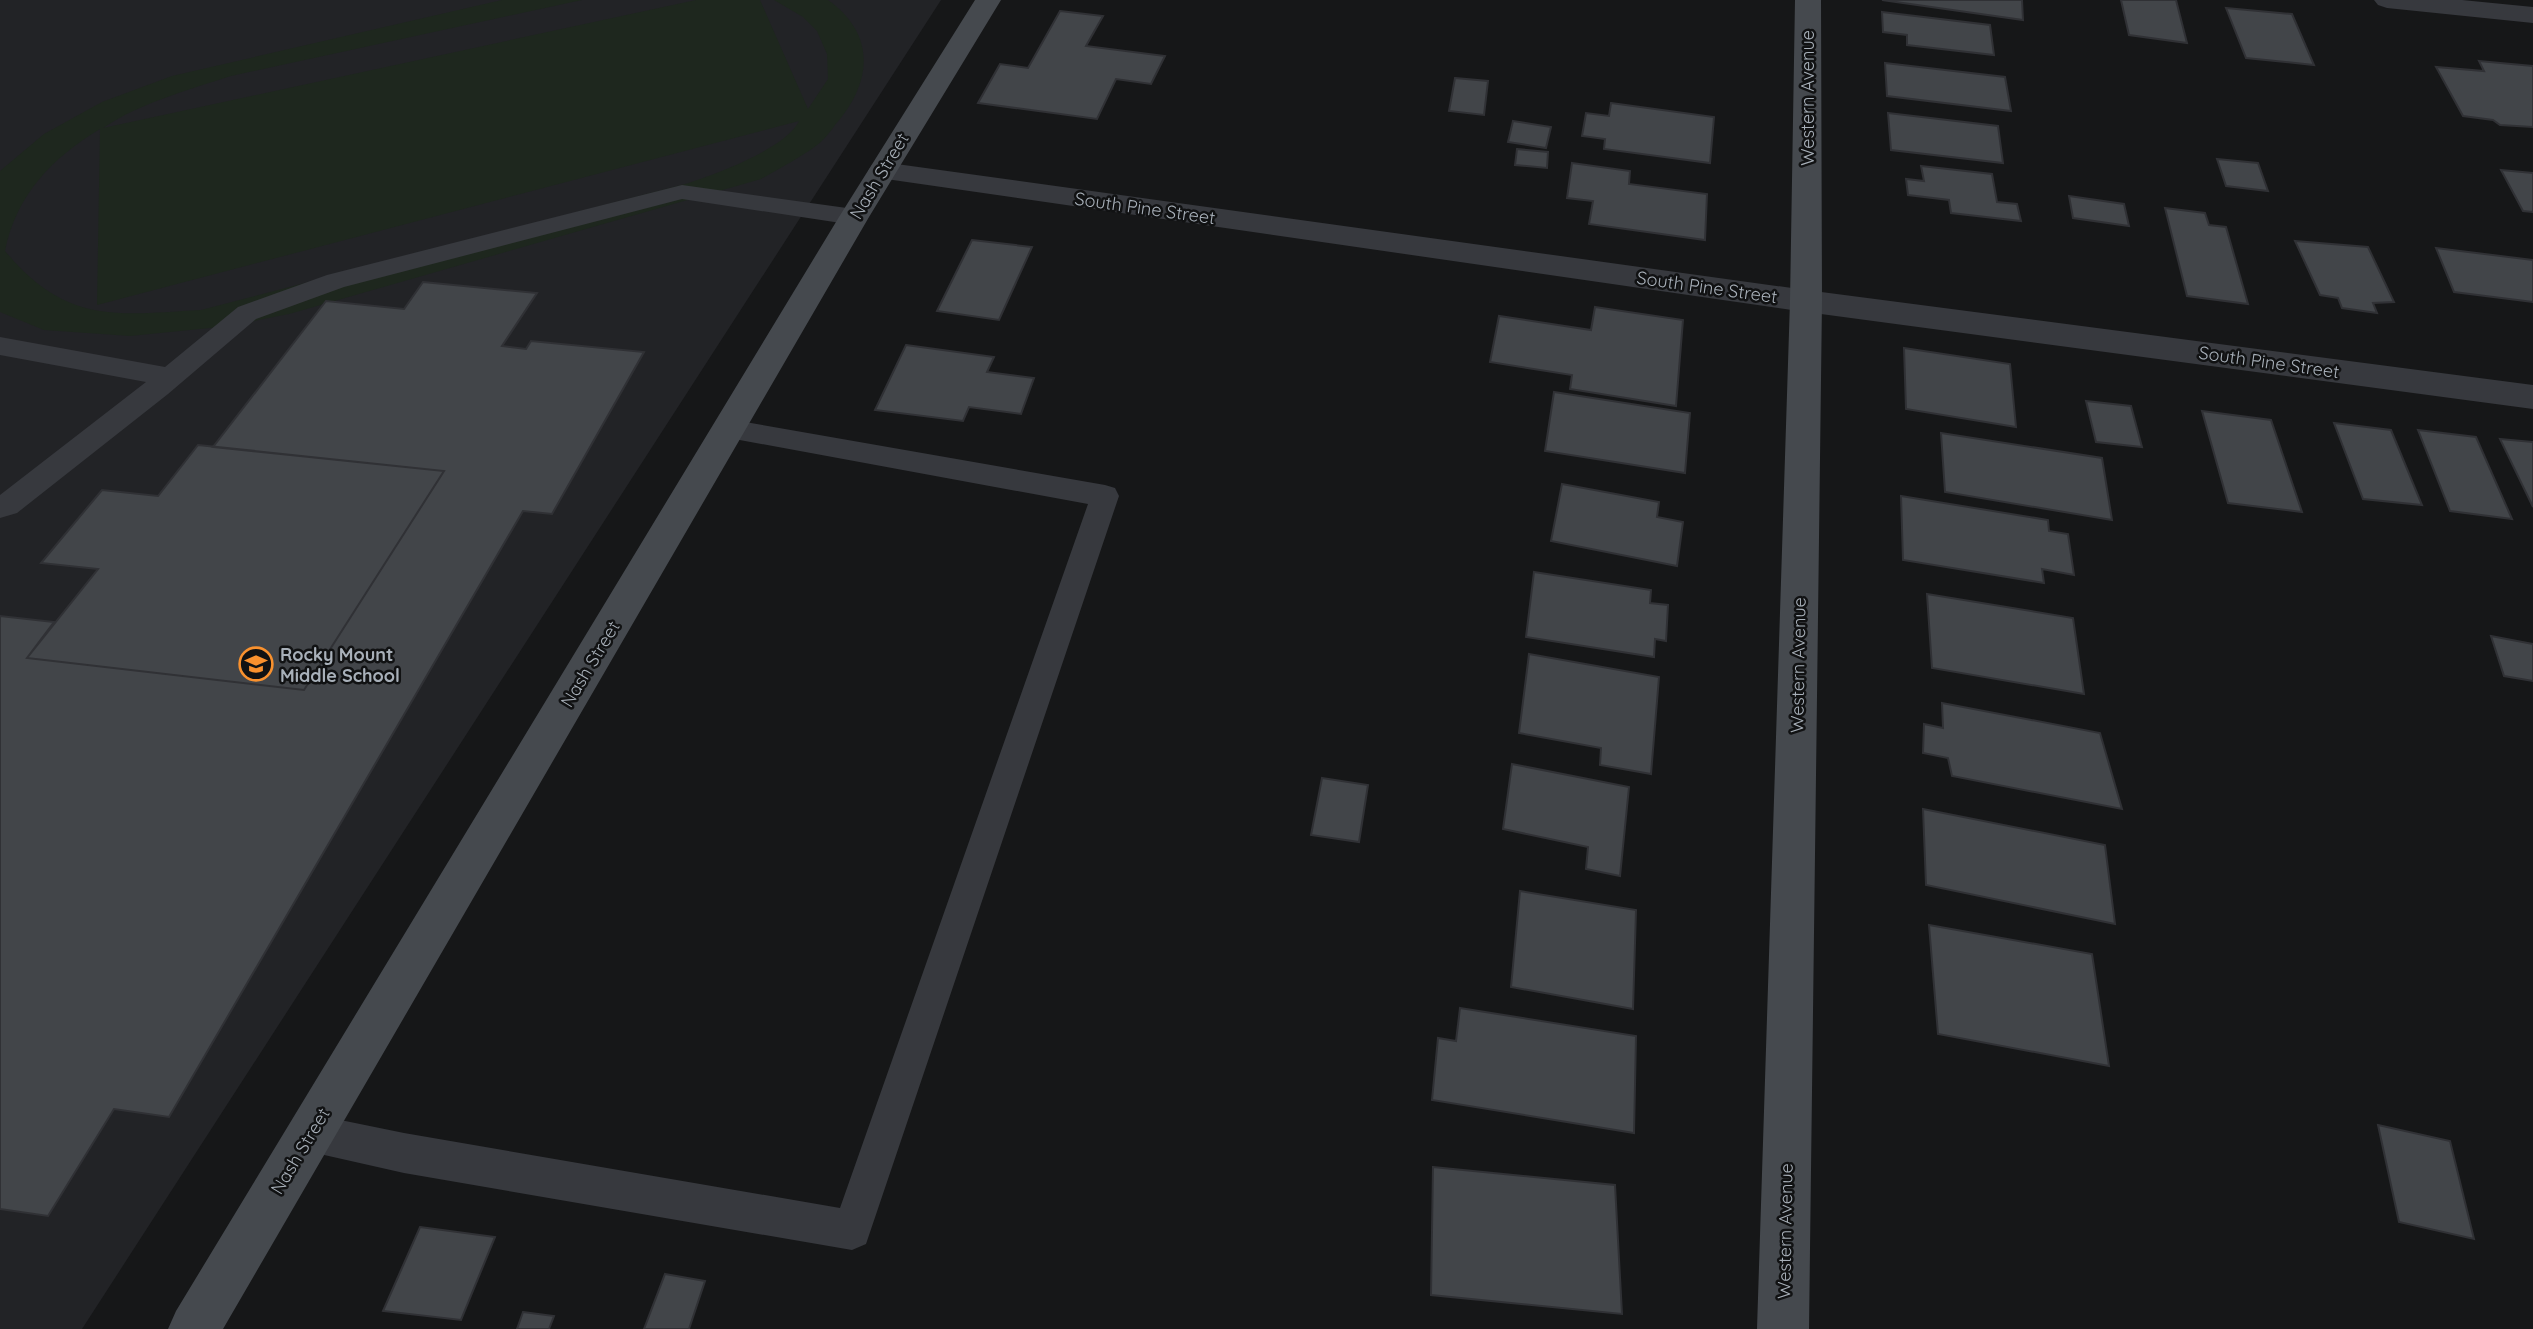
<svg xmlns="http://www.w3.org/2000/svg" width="2533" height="1329" font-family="Quicksand,sans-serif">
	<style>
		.built { fill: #222326 }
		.green { fill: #1e271e; fill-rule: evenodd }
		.building { fill: #424549; stroke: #303135; stroke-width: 2 }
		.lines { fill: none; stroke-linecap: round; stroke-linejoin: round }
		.lane { fill: #37393e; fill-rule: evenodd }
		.street { fill: #37393e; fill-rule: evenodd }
		.secondary { fill: #45494e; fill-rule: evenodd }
		.labels { text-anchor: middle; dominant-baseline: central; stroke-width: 5; stroke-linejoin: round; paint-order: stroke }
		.street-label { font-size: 18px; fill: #a8b0b9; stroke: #111213 }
		.poi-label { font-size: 18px; font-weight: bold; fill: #a8b0b9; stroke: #111213; text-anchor: start }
	</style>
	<rect width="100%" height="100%" fill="#161718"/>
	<!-- built -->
	<path class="built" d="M0,0H941L82,1329H0Z"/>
	<!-- green -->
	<path class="green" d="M502,0H582L231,76C188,90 140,103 103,128L696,0H760L808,109L828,79L827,54L817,31L803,17L774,0H828C877,35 872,83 835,125C830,132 824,140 817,145C800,158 780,168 761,179L289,314L230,326L130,336L44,330L0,312V171L44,134L102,102L172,76ZM799,121C787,148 714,175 685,184L201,310C114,315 66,324 5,251C16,195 52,158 100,129L97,305Z"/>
	<!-- building -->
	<path class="building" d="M1882,0H2022L2023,20Z
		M2121,0H2176L2187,43L2129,35Z
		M2226,8L2292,14L2314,65L2246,58Z
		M1060,11L1103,16L1086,46L1165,56L1151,84L1116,79L1097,119L978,103L1000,64L1028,68Z
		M1882,12L1990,25L1994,55L1907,45V35L1883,32Z
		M2479,61L2533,66V127L2500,125L2493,120L2463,116L2436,67L2484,71Z
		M1885,63L2005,77L2011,111L1887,96Z
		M1455,78L1488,81L1484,115L1449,111Z
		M1611,103L1714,117L1710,163L1604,149L1605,139L1582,136L1586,113L1609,116Z
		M1888,113L1998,126L2003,163L1891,150Z
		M1513,121L1551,127L1546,148L1508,142Z
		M1517,149L1548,152L1547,168L1515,165Z
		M2217,159L2258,163L2268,191L2226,186Z
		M1572,163L1630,171L1629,184L1707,194L1705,240L1589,224L1593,201L1567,198Z
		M1921,166L1992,174L1997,202L2017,204L2021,221L1951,213L1949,200L1908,195L1906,179L1924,181Z
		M2501,170L2533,173V212L2523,211Z
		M2069,196L2124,204L2129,226L2073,218Z
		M2165,208L2205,213L2209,225L2226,227L2248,304L2187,296Z
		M972,240L1032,247L999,320L937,311Z
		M2295,241L2368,247L2394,302L2373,303L2377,313L2342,308L2338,298L2320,295Z
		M2436,248L2533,260V302L2454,292Z
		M423,282L537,293L502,346L526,349L531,341L644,352L552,514L523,511L169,1117L114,1109L48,1216L0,1209V616L54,622L27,658L304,690L444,471L213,447L326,301L404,309Z
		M1595,307L1683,320L1676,406L1570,389L1572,375L1490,362L1499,316L1591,330Z
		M906,345L994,357L987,372L1034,378L1021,414L969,407L963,421L875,410Z
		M1904,348L2010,364L2016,427L1906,409Z
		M1554,392L1690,413L1685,473L1545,451Z
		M2086,401L2131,406L2142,447L2096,442Z
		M2202,411L2271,420L2302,512L2228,503Z
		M2334,423L2391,430L2422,505L2363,499Z
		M2418,430L2476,437L2512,519L2450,511Z
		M1941,433L2102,458L2112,520L1945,492Z
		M2500,439L2533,442V507Z
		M198,445L444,471L304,690L27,658L98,569L41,563L102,490L158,496Z
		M1562,484L1659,502L1657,517L1683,522L1677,566L1551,541Z
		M1901,496L2048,520L2049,531L2068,534L2074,575L2042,569L2044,583L1903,560Z
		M1534,572L1651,590L1650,603L1668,605L1666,641L1655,639L1654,657L1526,637Z
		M1927,594L2073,618L2084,694L1932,668Z
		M2491,636L2533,644V681L2504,676Z
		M1529,654L1659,677L1651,774L1600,765L1601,748L1519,733Z
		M1942,703L2100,733L2122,809L1952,776L1948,758L1923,753L1924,724L1943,728Z
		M1512,764L1629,787L1620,876L1586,869L1588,847L1503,829Z
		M1322,778L1368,785L1359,842L1311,835Z
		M1923,809L2105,845L2115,924L1926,885Z
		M1520,891L1636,910L1633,1009L1511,987Z
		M1929,925L2092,954L2109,1066L1938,1034Z
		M1460,1008L1636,1036L1634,1133L1432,1100L1438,1038L1456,1041Z
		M2378,1125L2450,1141L2474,1239L2399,1222Z
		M1433,1167L1615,1185L1622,1314L1431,1295Z
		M420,1227L495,1237L461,1320L383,1311Z
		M665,1274L705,1281L689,1329H644Z
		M523,1312L554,1316L549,1329H517Z"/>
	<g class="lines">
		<!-- lane -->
		<path class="lane" d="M682,185L854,209L863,212L866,217L863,222L854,225L682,199L344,287L256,319L168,394L17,513L0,518V495L146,382L0,355V337L165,367L238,307L327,275Z
			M728,419L1105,485L1115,488L1119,496L866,1244L852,1250L404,1173L311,1152L297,1147L292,1133L297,1119L311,1114L404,1133L840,1208L1088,504L718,436L714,429L718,422Z"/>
		<!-- street -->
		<path class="street" d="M2374,0H2462L2533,7V23L2387,8L2378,5Z
			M882,162L1806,290L2533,385V409L1806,312L872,177L868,171L872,165Z"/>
		<!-- secondary -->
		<path class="secondary" d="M975,0H1001L869,217L223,1329H168L176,1311L839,217Z
			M1795,0H1821L1822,301L1809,1329H1757L1790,301Z"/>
	</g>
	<!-- icons -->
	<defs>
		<symbol id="school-ring" viewBox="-11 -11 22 22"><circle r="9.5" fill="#111213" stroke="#f9912e" stroke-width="1.5"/><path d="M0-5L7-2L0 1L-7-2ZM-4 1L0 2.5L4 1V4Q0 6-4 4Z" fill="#f9912e"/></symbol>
	</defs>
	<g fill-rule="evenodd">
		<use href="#school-ring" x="237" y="645" width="38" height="38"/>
	</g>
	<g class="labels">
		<!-- street labels -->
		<g class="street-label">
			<text transform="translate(1807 98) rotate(-90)">Western Avenue</text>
			<text transform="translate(879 176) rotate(-59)">Nash Street</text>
			<text transform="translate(1145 208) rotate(8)">South Pine Street</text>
			<text transform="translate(1707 287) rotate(8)">South Pine Street</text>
			<text transform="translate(2269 362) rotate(8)">South Pine Street</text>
			<text transform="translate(590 664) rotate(-59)">Nash Street</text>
			<text transform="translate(1798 665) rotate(-89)">Western Avenue</text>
			<text transform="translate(300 1151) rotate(-59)">Nash Street</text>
			<text transform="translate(1785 1231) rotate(-89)">Western Avenue</text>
		</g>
		<!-- poi labels -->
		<g class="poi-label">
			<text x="280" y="654">Rocky Mount<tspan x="280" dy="21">Middle School</tspan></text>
		</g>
	</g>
</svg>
